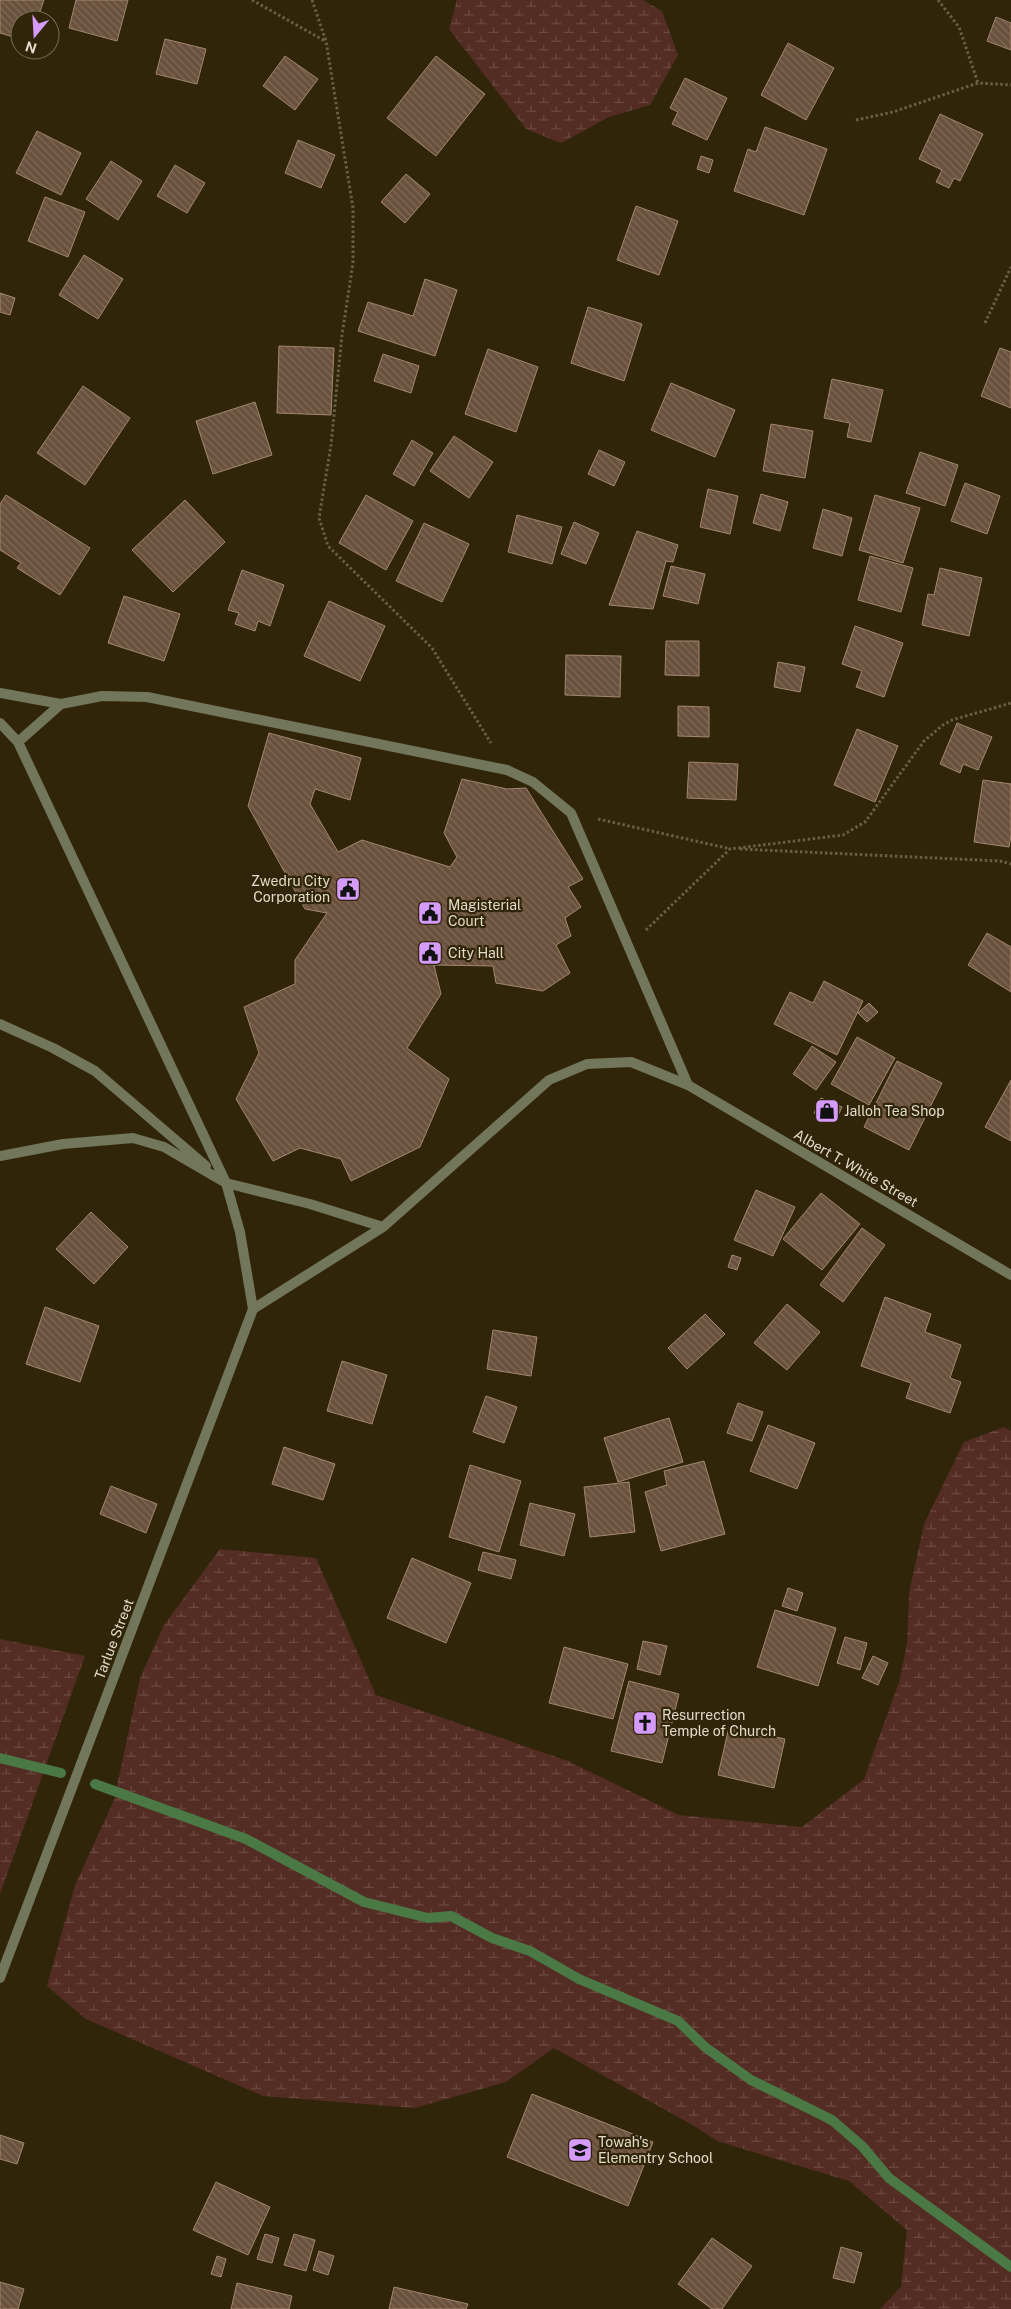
<svg xmlns="http://www.w3.org/2000/svg" width="1011" height="2309" font-family="'Public Sans',sans-serif">
	<style>
		.wetland { fill: url(#wetland-marsh) }
		.lines { fill: none; stroke-linecap: round; stroke-linejoin: round }
		.stream { stroke: #4b7945; stroke-width: 10 }
		.building { fill: url(#building-back-hatch); stroke: #a28771 }
		.path { stroke: #685f46; stroke-width: 3; stroke-dasharray: 2.5 2.5; stroke-linecap: butt }
		.minor { stroke: #72765a; stroke-width: 10 }
		.labels { text-anchor: middle; dominant-baseline: central; stroke-width: 4.5; stroke-linejoin: round; paint-order: stroke }
		.poi-label { font-size: 14px; fill: #e2dbcb; stroke: #302509; text-anchor: start }
		.street-label { font-size: 14px; fill: #e2dbcb; stroke: #302509 }
	</style>
	<defs>
		<pattern id="wetland-marsh" width="20" height="14" patternUnits="userSpaceOnUse" patternTransform="scale(1.25)"><rect width="20" height="14" fill="#532c23"/><path d="M1 5h8M5 5V1M11 12h8M15 12V8" fill="none" stroke="#6b4a42"/></pattern>
		<pattern id="building-back-hatch" width="6" height="6" patternUnits="userSpaceOnUse" patternTransform="scale(1.25)"><rect width="6" height="6" fill="#6a513d"/><path d="M-1 5l2 2M0 0l6 6M5-1l2 2" fill="none" stroke="#7f6958"/></pattern>
	</defs>
	<rect width="100%" height="100%" fill="#302509"/>
	<!-- wetland -->
	<path class="wetland" d="M457,0H643L662,11L678,55L650,105L609,117L561,143L526,129L449,29Z
		M1004,1427L1011,1431V2309H880L901,2287L907,2230L849,2181L717,2141L696,2127L554,2048L506,2082L415,2108L263,2096L86,2019L47,1986L75,1885L114,1800L140,1678L164,1625L220,1549L316,1558L376,1695L568,1761L679,1815L802,1827L864,1779L899,1682L907,1645L909,1593L924,1524L964,1442Z
		M0,1639L85,1656L0,1894Z"/>
	<g class="lines">
		<!-- stream -->
		<path class="stream" d="M0,1758L61,1773
			M95,1784L246,1839L364,1902L428,1918L451,1916L492,1938L530,1951L579,1979L678,2021L705,2047L751,2080L832,2120L862,2146L889,2178L1011,2267"/>
	</g>
	<!-- building -->
	<path class="building" d="M0,0H44L37,20H20V39L0,33Z
		M76,0H128L117,41L69,28Z
		M996,17L1011,23V50L987,41Z
		M165,39L206,49L197,84L156,74Z
		M788,43L834,68L806,120L761,95Z
		M285,56L318,79L295,110L263,86Z
		M436,56L485,94L436,156L387,118Z
		M685,78L727,98L707,140L672,124L678,112L670,108Z
		M940,114L983,134L960,181L954,178L949,188L936,182L942,170L919,159Z
		M765,127L827,149L804,215L734,191L748,149L756,152Z
		M37,131L81,153L61,195L16,173Z
		M298,140L335,155L321,188L285,173Z
		M701,156L713,160L709,173L697,169Z
		M111,161L142,181L118,220L86,199Z
		M175,165L205,183L187,213L157,196Z
		M406,174L430,194L405,223L381,202Z
		M45,197L85,212L68,257L28,241Z
		M636,206L678,221L659,275L617,260Z
		M84,255L123,279L98,319L59,295Z
		M425,279L457,290L435,356L358,331L368,302L413,316Z
		M0,293L15,298L10,315L0,312Z
		M588,307L642,324L624,381L571,363Z
		M279,346L334,348L331,415L277,413Z
		M1000,348L1011,352V408L981,396Z
		M488,349L538,367L516,432L465,414Z
		M383,354L419,366L411,393L374,381Z
		M832,379L883,390L871,442L847,437L850,423L824,418Z
		M671,383L735,410L715,457L651,430Z
		M83,386L130,418L85,485L37,453Z
		M255,402L272,455L213,474L196,421Z
		M771,424L813,431L805,478L763,471Z
		M454,436L493,462L469,498L430,471Z
		M412,440L433,453L414,486L393,474Z
		M599,450L625,462L614,486L588,474Z
		M920,452L958,465L945,506L906,493Z
		M965,483L1000,496L987,534L951,521Z
		M708,489L738,496L730,534L700,527Z
		M761,494L788,502L780,531L753,523Z
		M6,495L90,548L60,595L17,568L21,563L0,550V504Z
		M366,495L413,521L386,570L339,543Z
		M875,495L920,508L903,563L859,550Z
		M185,500L225,542L173,592L132,550Z
		M823,509L852,518L842,556L813,548Z
		M517,515L562,527L552,564L508,552Z
		M574,522L599,533L586,564L561,554Z
		M424,523L469,544L442,602L396,581Z
		M637,531L678,545L673,562L666,561L653,609L609,605Z
		M870,556L913,568L901,612L858,600Z
		M671,566L705,574L698,604L663,596Z
		M940,568L982,578L969,636L922,625L928,594L934,595Z
		M242,570L284,585L270,626L258,621L255,631L235,624L239,613L228,610Z
		M124,596L180,614L164,661L108,643Z
		M329,601L385,626L360,681L304,656Z
		M855,626L903,643L884,697L856,687L862,671L842,664Z
		M666,641H699V676L665,675Z
		M566,655L621,656L620,697L565,695Z
		M778,662L805,667L800,692L774,687Z
		M678,706L709,707V737L678,736Z
		M957,723L992,737L978,770L963,764L960,773L940,764Z
		M857,729L898,746L875,802L834,785Z
		M269,733L361,758L350,800L315,789L310,804L338,852L362,840L450,867L457,857L444,833L462,779L507,789L526,788L583,879L568,887L581,907L565,918L571,936L556,945L570,973L543,991L496,983L493,966L434,965L441,994L407,1048L449,1079L420,1147L351,1181L341,1159L300,1148L273,1161L236,1099L259,1053L244,1007L295,984V960L327,913L305,909L248,806Z
		M689,762L738,764L736,800L687,798Z
		M983,780L1011,784V836L1009,847L974,842Z
		M987,933L1011,947V992L968,965Z
		M824,981L863,1001L837,1055L774,1024L790,992L813,1003Z
		M869,1003L878,1012L867,1022L858,1013Z
		M857,1037L895,1058L869,1105L831,1084Z
		M812,1046L836,1062L816,1090L793,1074Z
		M897,1061L942,1083L909,1150L864,1127Z
		M1011,1080V1141L985,1127Z
		M821,1098L842,1107L835,1122L814,1113Z
		M756,1190L795,1207L773,1256L734,1240Z
		M821,1193L860,1224L822,1270L783,1239Z
		M91,1212L128,1247L94,1284L56,1249Z
		M862,1228L885,1245L843,1302L820,1285Z
		M732,1255L741,1258L737,1270L728,1267Z
		M885,1297L931,1314L925,1332L961,1345L950,1378L961,1382L950,1413L906,1398L911,1383L861,1366Z
		M787,1304L820,1332L787,1370L754,1343Z
		M45,1307L99,1326L80,1382L26,1364Z
		M705,1314L725,1334L687,1369L668,1348Z
		M493,1330L537,1337L531,1376L487,1369Z
		M342,1361L387,1375L372,1424L327,1411Z
		M486,1396L517,1407L504,1443L473,1432Z
		M738,1403L763,1412L752,1441L727,1433Z
		M669,1418L683,1462L618,1482L604,1438Z
		M768,1425L815,1443L797,1489L750,1471Z
		M284,1447L335,1464L323,1500L272,1484Z
		M704,1461L725,1534L661,1551L645,1492L667,1485L664,1471Z
		M470,1465L521,1481L499,1552L449,1537Z
		M629,1482L635,1532L590,1537L584,1487Z
		M111,1486L157,1504L146,1533L100,1514Z
		M530,1503L575,1514L564,1556L520,1545Z
		M483,1552L516,1560L511,1579L478,1570Z
		M412,1558L471,1583L446,1643L387,1618Z
		M788,1588L803,1593L797,1611L782,1606Z
		M775,1610L836,1628L818,1686L757,1667Z
		M845,1637L867,1643L860,1670L837,1663Z
		M643,1641L667,1646L660,1675L637,1669Z
		M564,1647L628,1664L613,1719L549,1703Z
		M873,1656L888,1663L878,1685L862,1678Z
		M629,1681L679,1694L662,1763L611,1751Z
		M729,1727L785,1739L774,1788L718,1775Z
		M532,2094L653,2142L628,2206L507,2157Z
		M0,2135L24,2143L17,2164L0,2159Z
		M216,2182L270,2207L248,2255L193,2230Z
		M265,2234L279,2238L272,2263L257,2259Z
		M294,2234L315,2240L306,2271L284,2265Z
		M712,2238L752,2266L722,2309H712L678,2284Z
		M841,2247L862,2253L854,2283L833,2278Z
		M319,2251L334,2256L328,2275L313,2270Z
		M217,2256L226,2259L221,2277L211,2274Z
		M0,2282L24,2289L18,2309H0Z
		M237,2283L292,2296L289,2309H231Z
		M394,2287L468,2304L466,2309H389Z"/>
	<g class="lines">
		<!-- path -->
		<path class="path" d="M252,0L325,41
			M312,0L326,41L353,208V263L342,335L331,445L319,518L328,546L432,648L491,743
			M938,0L959,27L978,83
			M856,120L893,112L978,83L1011,85
			M985,323L1011,267
			M598,819L731,849
			M740,849L1000,861L1011,864
			M646,930L730,849L843,835L865,822L924,741L943,725L952,720L1011,703"/>
		<!-- minor -->
		<path class="minor" d="M0,693L61,704
			M0,723L18,742L61,704L102,696L147,697L507,770L533,782L571,813L688,1085
			M18,742L226,1183L240,1232L253,1309
			M0,1024L53,1048L95,1071L206,1166
			M0,1156L63,1144L133,1138L164,1147L226,1183L310,1204L383,1227
			M253,1309L383,1227L549,1080L587,1064L631,1062L688,1085L1011,1275
			M0,1978L253,1309"/>
	</g>
	<!-- icons -->
	<defs>
		<symbol id="civic-square" viewBox="-11 -11 22 22"><rect x="-9" y="-9" width="18" height="18" rx="4" fill="#d59bfb" stroke="#302509"/><path d="M-.6-6.5H3V-4.5H.6V-3L4-1V1h2V6H-6V1h2V-1L-.6-3ZM-1.2 2.5V6h2.4V2.5Z" fill="#111"/></symbol>
		<symbol id="shop-square" viewBox="-11 -11 22 22"><rect x="-9" y="-9" width="18" height="18" rx="4" fill="#d59bfb" stroke="#302509"/><path d="M-5-2.5h2.3a2.7 3.5 0 0 1 5.4 0H5L5.5 6h-11ZM-1.5-2.5h3a1.5 2.3 0 0 0-3 0Z" fill="#111"/></symbol>
		<symbol id="church-square" viewBox="-11 -11 22 22"><rect x="-9" y="-9" width="18" height="18" rx="4" fill="#d59bfb" stroke="#302509"/><path d="M-1.2-6h2.4v3.5h3.3v2.4h-3.3V6h-2.4V-.1h-3.3v-2.4h3.3Z" fill="#111"/></symbol>
		<symbol id="school-square" viewBox="-11 -11 22 22"><rect x="-9" y="-9" width="18" height="18" rx="4" fill="#d59bfb" stroke="#302509"/><path d="M0-5L7-2L0 1L-7-2ZM-4 1L0 2.5L4 1V4Q0 6-4 4Z" fill="#111"/></symbol>
	</defs>
	<g fill-rule="evenodd">
		<use href="#civic-square" x="334" y="875" width="28" height="28"/>
		<use href="#civic-square" x="416" y="899" width="28" height="28"/>
		<use href="#civic-square" x="416" y="939" width="28" height="28"/>
		<use href="#shop-square" x="813" y="1097" width="28" height="28"/>
		<use href="#church-square" x="631" y="1709" width="28" height="28"/>
		<use href="#school-square" x="566" y="2136" width="28" height="28"/>
	</g>
	<g class="labels">
		<!-- poi labels -->
		<g class="poi-label">
			<text x="330" y="881" text-anchor="end">Zwedru City<tspan x="330" dy="16">Corporation</tspan></text>
			<text x="448" y="905">Magisterial<tspan x="448" dy="16">Court</tspan></text>
			<text x="448" y="953">City Hall</text>
			<text x="844" y="1111">Jalloh Tea Shop</text>
			<text x="662" y="1715">Resurrection<tspan x="662" dy="16">Temple of Church</tspan></text>
			<text x="598" y="2142">Towah's<tspan x="598" dy="16">Elementry School</tspan></text>
		</g>
		<!-- street labels -->
		<g class="street-label">
			<text transform="translate(856 1168) rotate(30)">Albert T. White Street</text>
			<text transform="translate(114 1639) rotate(-69)">Tarlue Street</text>
		</g>
	</g>
	<!-- north arrow -->
	<g transform="translate(35 35) rotate(198)"><circle r="24" fill="#302509" stroke="#776e57"/>
	<path d="M0-4L9 19L0 12L-9 19Z" fill="#d59bfb"/>
	<text y="-8" font-size="14" font-weight="bold" text-anchor="middle" fill="#e2dbcb">N</text>
	</g>
</svg>
